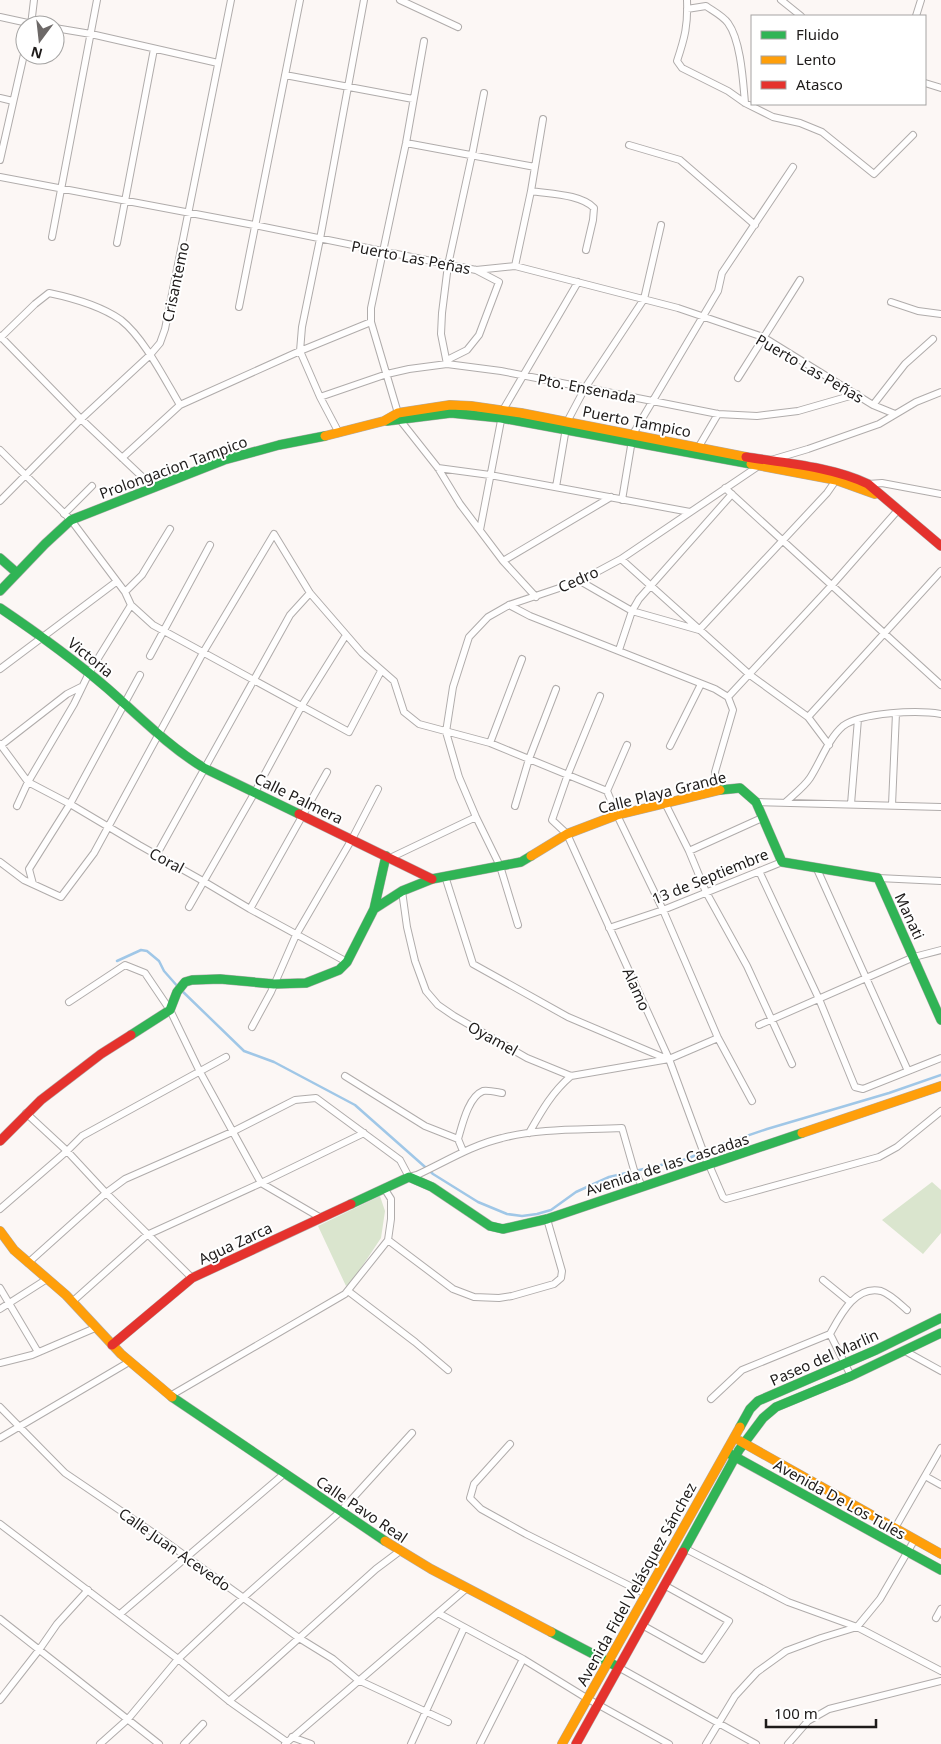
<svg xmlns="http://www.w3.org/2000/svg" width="941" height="1744" font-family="'Noto Sans',sans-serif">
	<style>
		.green { fill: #dae5ce }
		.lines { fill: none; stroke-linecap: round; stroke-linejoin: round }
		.stream { stroke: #a0c7e7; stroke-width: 2.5 }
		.street-casing { stroke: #b0acab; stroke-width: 8 }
		.fast-casing { stroke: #b0acab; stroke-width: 10 }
		.slow-casing { stroke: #b0acab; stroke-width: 10 }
		.jam-casing { stroke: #b0acab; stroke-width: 10 }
		.street { stroke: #fffefe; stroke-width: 6 }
		.fast { stroke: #30b455; stroke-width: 9 }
		.slow { stroke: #ff9f0a; stroke-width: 9 }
		.jam { stroke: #e5322d; stroke-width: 9 }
		.labels { text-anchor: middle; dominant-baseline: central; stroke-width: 4; stroke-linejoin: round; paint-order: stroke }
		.street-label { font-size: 15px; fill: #1e1b1a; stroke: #fff }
	</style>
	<rect width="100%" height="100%" fill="#fcf7f5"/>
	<!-- green -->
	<path class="green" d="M932,1182L941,1190V1233L923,1254L882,1220Z
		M380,1196L385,1211L381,1238L351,1283L346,1286L318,1226Z"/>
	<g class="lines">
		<!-- stream -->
		<path class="stream" d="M117,961L141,950L147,951L159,961L164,971L179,988L244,1051L274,1062L355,1105L433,1174L478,1202L507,1214L522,1216L537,1214L551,1210L576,1192L609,1177L687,1159L714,1147L767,1129L889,1093L941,1075"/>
		<defs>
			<path id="street" d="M400,0L458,27
				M687,0C688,25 685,37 677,61L682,68L728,91L745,103L773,117L800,123L822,132L874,174L913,135
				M781,0L801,16
				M687,9L706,6C713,11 723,16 728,23C741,41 743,81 745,103
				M916,16L921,0
				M0,17L37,25
				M31,25L34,0
				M55,28L91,34L218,63
				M424,41L406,143L371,308V322L400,420L438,468L460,504L503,561L536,597
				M285,75L413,99
				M925,83L941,88
				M0,98L13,101
				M406,143L535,167
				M629,145L680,160L755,225
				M0,160L25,50
				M0,177L254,225L476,270L515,266L678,308L763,337L873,405L895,414
				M531,191C549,194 581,194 594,208L593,220L586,250
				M52,237L97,0
				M117,243L154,49
				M515,266L531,191L543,119
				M891,302L918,311L941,314
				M239,307L300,0
				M0,336L81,419L154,488
				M0,338L35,304L49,293C73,298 101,306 121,320C144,338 165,380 180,405
				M447,360L467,350L479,335L499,282L476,270
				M447,364L441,334L442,313L448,265L472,155L484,93
				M738,378L800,280
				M320,397L387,374L409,369L447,364L501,371L718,414L757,416L798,411L857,394
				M873,405L905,364L933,339
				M339,433L320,397L300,351L302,327L320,239L364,0
				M698,448L718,414
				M0,450L71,520L125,592L131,605L153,625L349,732L381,671
				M122,458L180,405L300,351L371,322
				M771,460L808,449L879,424L916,402L941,392
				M438,468L490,475L690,512
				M868,484L882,483L941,494
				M556,487L567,422L585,388L644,299L661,225
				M725,488L941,685
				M622,500L633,434L718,291L722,273L793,167
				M0,501L81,419L149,356L160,343L165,329L231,0
				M64,514L92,486
				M480,530L503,410L578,282
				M621,559L750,675L808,717L829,745
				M503,561L611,497
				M580,581L632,611L699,630L827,493L836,480
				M125,592L142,575L170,529
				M509,605L530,616L715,689L728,697L733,710L715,772L718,790
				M619,650L632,611L639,599L732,494
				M150,656L210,545
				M0,669L116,582
				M600,696L568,774L552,820L567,834L669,1059L703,1151L723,1197L726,1199L879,1157L897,1147L941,1111
				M728,697L832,585L898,510
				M808,717L941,571
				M490,743L522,659
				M0,744L28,782L70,804L139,845L203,881L250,909L347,962
				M0,746L67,694L81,687
				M670,746L701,684
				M607,791L627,745
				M756,802L941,807
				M786,802C793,795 804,787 810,778C821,761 828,739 843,726C862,712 918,710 941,714
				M665,803L689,851L706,892L747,966L792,1064
				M851,804L858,719
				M892,805L896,713
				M17,806L28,782L74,704L89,673L131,605
				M515,806L529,759L556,689
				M689,851L762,818
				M157,854L290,615L310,593
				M390,858L476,817
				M0,862L24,880L61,897L94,853L204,651L274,534L310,593L362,653L394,681L404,712L419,724L490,743L607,791L617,815L663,910L718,1038L752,1101
				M817,869L908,1071
				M759,871L819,999L855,1087L863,1089L941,1058
				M445,876L473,964L568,1017L667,1059
				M878,878L941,881
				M33,884L29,869L70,804L140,675
				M402,891L407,927L415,961L426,991L438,1005L454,1016L527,1058L571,1076L669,1059L718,1038
				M189,907L255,792L301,707L346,635
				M250,909L327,772
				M518,925L500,866L476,817L459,777L446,732L453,687L469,637L488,617L509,605L580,581L621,559L760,465
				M609,928L663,910L782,862
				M69,1002L125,965L145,973L170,1010L200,1072L261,1183L321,1218
				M759,1025L914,957L941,950
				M252,1027L271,992L296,935L352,839L378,789
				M345,1076L425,1126L458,1139L463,1151
				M26,1113L67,1151L106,1193L192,1278
				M529,1133C541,1112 552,1092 571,1076
				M458,1139C462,1126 468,1097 483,1091C488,1090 496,1092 502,1093
				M0,1209L67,1151L82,1136L226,1057
				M388,1240L453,1289L474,1297L499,1298L512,1296L554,1284L561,1278L562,1271L547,1219
				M28,1263L106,1193L125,1179L232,1132L295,1100L316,1098L400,1160L409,1177L417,1175C445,1162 472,1145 502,1138C540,1128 582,1130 622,1128L634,1170L642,1186
				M823,1280L850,1302
				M0,1288L38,1352
				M348,1291L415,1342L448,1370
				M72,1302L147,1235L261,1183L364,1133
				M0,1309L47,1279
				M830,1334L851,1376
				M905,1351L941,1371
				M0,1363L32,1355L95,1328
				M170,1396L345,1294L388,1240L391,1219V1199L384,1188
				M711,1399L742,1370L830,1334C840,1316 855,1285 881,1291C890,1294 899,1303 907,1310
				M0,1407L65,1473L155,1534L299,1638L333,1659L358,1680L448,1722
				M0,1438L129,1362
				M510,1444L474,1484L470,1498L481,1509L526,1534L646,1594
				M925,1476L941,1485
				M0,1524L178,1659L229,1701L287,1742
				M895,1528L941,1448
				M686,1549L788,1602L857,1627L941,1671
				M438,1613L523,1659L588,1699L669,1744
				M120,1614L285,1473
				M936,1618L941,1609
				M0,1619L159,1744
				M642,1625L703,1659L729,1621L664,1585
				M618,1667L756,1744
				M0,1700L39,1650L57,1624L88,1590
				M229,1701L376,1569L400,1551
				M292,1737L311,1744
				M100,1744L128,1719L178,1659L244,1597L341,1511L412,1433
				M184,1744L203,1724
				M285,1744L467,1588
				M411,1744L464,1628
				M480,1744L523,1659
				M706,1744L735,1696L757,1672L786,1651L821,1638L857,1627L880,1599L915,1539
				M788,1744L808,1721L829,1709L941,1681"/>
			<path id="fast" d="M387,421L451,413L501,418L751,464
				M0,558L17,573
				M0,591L45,544L71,520L224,460L279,445L325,436
				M0,608C37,633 73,659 107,688C139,716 168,746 204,768L299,814
				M720,790L740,788L756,802L782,862L878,878L941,1020
				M374,909L386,856
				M131,1035L170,1010L177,992L185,982L192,980L220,979L274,984L306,983L339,970L347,962L374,909L402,891L432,879L521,862L531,856
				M351,1204L409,1177L432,1187L490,1226L503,1229L547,1219L802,1133
				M172,1397L385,1541
				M740,1427L750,1409L758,1401L876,1350L941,1318
				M730,1454L941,1570
				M683,1552L739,1450L763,1418L776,1407L851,1376L941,1333
				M551,1632L618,1667"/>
			<path id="slow" d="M325,436L384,421L398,413L450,405L471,406L521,413L746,457
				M751,464L836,480L875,494
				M531,856L567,834L617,815L720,790
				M802,1133L941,1086
				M0,1231L14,1250L66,1295L121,1354L172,1397
				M740,1441L941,1554
				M385,1541L431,1569L551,1632
				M562,1744L740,1427"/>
			<path id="jam" d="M746,457C785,463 833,467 868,484L941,546
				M299,814L432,879
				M0,1141L41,1100L101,1054L131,1035
				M112,1345L192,1278L351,1204
				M576,1744L683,1552"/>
		</defs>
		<!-- street casing -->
		<use href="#street" class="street-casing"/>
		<!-- fast casing -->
		<use href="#fast" class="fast-casing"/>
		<!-- slow casing -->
		<use href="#slow" class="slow-casing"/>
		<!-- jam casing -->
		<use href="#jam" class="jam-casing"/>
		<!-- street -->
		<use href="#street" class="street"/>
		<!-- fast -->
		<use href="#fast" class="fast"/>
		<!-- slow -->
		<use href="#slow" class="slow"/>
		<!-- jam -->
		<use href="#jam" class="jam"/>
	</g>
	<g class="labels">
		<!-- street labels -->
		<g class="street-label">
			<text transform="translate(411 257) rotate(11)">Puerto Las Peñas</text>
			<text transform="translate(175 282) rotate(-78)">Crisantemo</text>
			<text transform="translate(810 368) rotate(30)">Puerto Las Peñas</text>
			<text transform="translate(587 388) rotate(11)">Pto. Ensenada</text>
			<text transform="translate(637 421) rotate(11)">Puerto Tampico</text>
			<text transform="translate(173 467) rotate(-20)">Prolongacion Tampico</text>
			<text transform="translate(578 579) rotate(-24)">Cedro</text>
			<text transform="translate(91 657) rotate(39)">Victoria</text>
			<text transform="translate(662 792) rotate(-14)">Calle Playa Grande</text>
			<text transform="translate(299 798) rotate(26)">Calle Palmera</text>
			<text transform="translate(167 860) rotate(28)">Coral</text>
			<text transform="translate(710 876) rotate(-22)">13 de Septiembre</text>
			<text transform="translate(910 916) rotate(65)">Manati</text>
			<text transform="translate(637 989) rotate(66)">Alamo</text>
			<text transform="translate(493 1038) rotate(29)">Oyamel</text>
			<text transform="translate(667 1164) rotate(-18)">Avenida de las Cascadas</text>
			<text transform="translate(235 1243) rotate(-25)">Agua Zarca</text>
			<text transform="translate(824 1357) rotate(-24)">Paseo del Marlin</text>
			<text transform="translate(840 1499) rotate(29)">Avenida De Los Tules</text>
			<text transform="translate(362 1509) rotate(34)">Calle Pavo Real</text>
			<text transform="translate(175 1549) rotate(35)">Calle Juan Acevedo</text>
			<text transform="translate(636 1584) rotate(-61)">Avenida Fidel Velásquez Sánchez</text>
		</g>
	</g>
	<!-- legend -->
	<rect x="751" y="15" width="175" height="90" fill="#ffffff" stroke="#a5a4a3"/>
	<rect x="761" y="31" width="25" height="8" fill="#30b455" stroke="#a5a4a3"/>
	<text x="796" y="40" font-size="15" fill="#1e1b1a">Fluido</text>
	<rect x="761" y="56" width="25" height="8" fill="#ff9f0a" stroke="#a5a4a3"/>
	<text x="796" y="65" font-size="15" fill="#1e1b1a">Lento</text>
	<rect x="761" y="81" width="25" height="8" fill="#e5322d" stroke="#a5a4a3"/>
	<text x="796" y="90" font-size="15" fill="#1e1b1a">Atasco</text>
	<!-- north arrow -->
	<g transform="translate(40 40) rotate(195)"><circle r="24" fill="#ffffff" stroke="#a5a4a3"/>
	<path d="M0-4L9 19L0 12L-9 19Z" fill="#6c6867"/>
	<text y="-8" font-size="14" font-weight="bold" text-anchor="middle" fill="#1e1b1a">N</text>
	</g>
	<!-- scale -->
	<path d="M766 1719v8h110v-8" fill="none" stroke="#1e1b1a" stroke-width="2.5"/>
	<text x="774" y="1719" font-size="15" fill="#1e1b1a" stroke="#ffffff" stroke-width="4" paint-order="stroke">100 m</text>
</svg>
